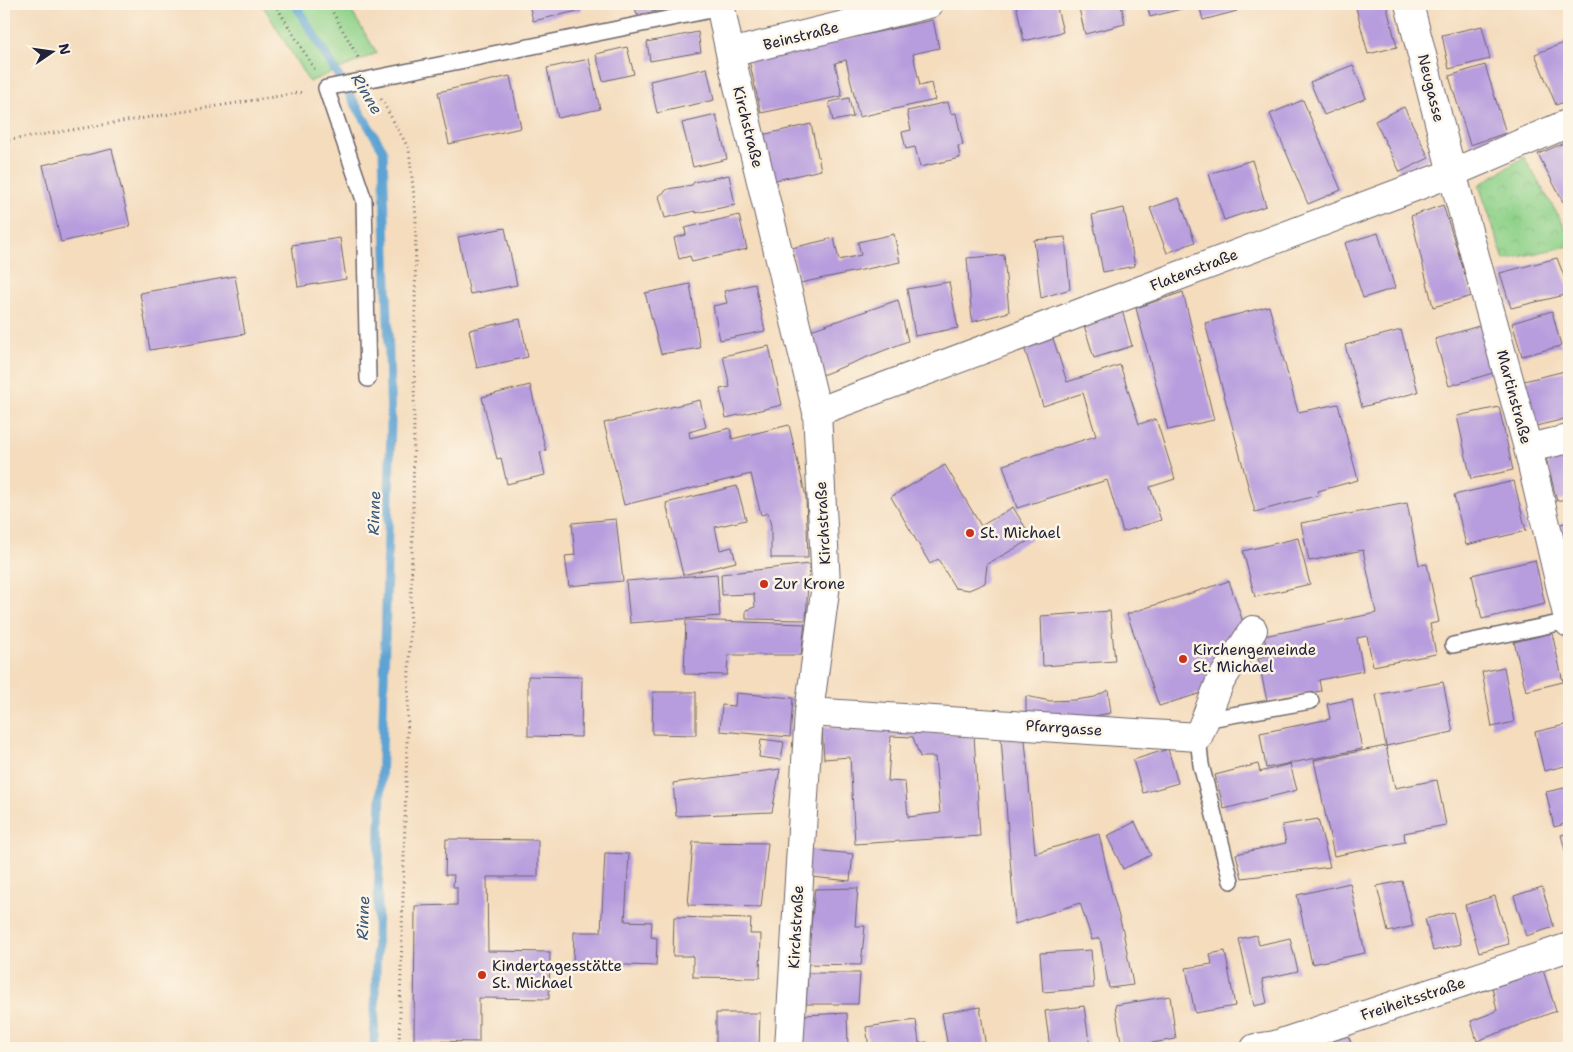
<svg xmlns="http://www.w3.org/2000/svg" width="1573" height="1052" font-family="'Shantell Sans',sans-serif">
	<style>
		.green { fill: #8fd28a; stroke: #587a62 }
		.park { fill: url(#park-crowns); stroke: #587a62 }
		.lines { fill: none; stroke-linecap: round; stroke-linejoin: round }
		.stream { stroke: #5da3d3; stroke-width: 9 }
		.building { fill: #b79dde; fill-rule: evenodd }
		.service-casing { stroke: #6c6368; stroke-width: 18 }
		.minor-casing { stroke: #6c6368; stroke-width: 30 }
		.path { stroke: #6c6368; stroke-width: 3; stroke-dasharray: 1 4; stroke-linecap: butt }
		.service { stroke: #fff; stroke-width: 15 }
		.minor { stroke: #fff; stroke-width: 28 }
		.poi-dot { fill: #c8321e; stroke: #fcf5e5; stroke-width: 2 }
		.labels { text-anchor: middle; dominant-baseline: central; stroke-width: 5; stroke-linejoin: round; paint-order: stroke }
		.street-label { font-size: 15px; fill: #22223b; stroke: #fcf5e5 }
		.poi-label { font-size: 15px; fill: #22223b; stroke: #fcf5e5; text-anchor: start }
		.water-label { font-size: 16px; font-style: italic; fill: #3a5678; stroke: #fcf5e5 }
	</style>
	<defs>
		<pattern id="park-crowns" width="20" height="18" patternUnits="userSpaceOnUse" patternTransform="scale(1.25)"><rect width="20" height="18" fill="#8fd28a"/><path d="M2 6a3 3 0 1 1 6 0M12 15a3 3 0 1 1 6 0" fill="none" stroke="#7bb478"/></pattern>
	</defs>
	<rect width="100%" height="100%" fill="#fcf5e5"/>
	<filter id="ink" filterUnits="userSpaceOnUse"><feTurbulence type="fractalNoise" baseFrequency=".02" numOctaves="2"/><feDisplacementMap in="SourceGraphic" scale="10" xChannelSelector="R" yChannelSelector="G"/><feConvolveMatrix kernelMatrix="1 2 1 2 8 2 1 2 1" color-interpolation-filters="sRGB"/></filter>
	<filter id="wash" filterUnits="userSpaceOnUse"><feTurbulence type="fractalNoise" baseFrequency=".0096" numOctaves="4" result="noise"/><feDisplacementMap in="SourceGraphic" scale="20" xChannelSelector="R" yChannelSelector="G"/><feGaussianBlur stdDeviation="1.12" result="paint"/><feColorMatrix in="noise" values="0 0 0 0 0 0 0 0 0 0 0 0 0 0 0 0 0 1.4 0 .05"/><feComposite in="paint" operator="in"/></filter>
	<g filter="url(#wash)">
		<rect width="100%" height="100%" fill="#f4dcbd"/>
		<!-- green -->
		<path class="green" d="M262,4H347L377,53L309,82Z"/>
		<!-- park -->
		<path class="park" d="M1524,157L1569,234V246L1504,260L1479,185Z"/>
		<g class="lines">
			<!-- stream -->
			<path class="stream" d="M295,4L383,150L391,423L374,1048"/>
		</g>
		<g id="blocks">
			<!-- building -->
			<path class="building" d="M529,4H580L582,10L533,21Z
				M634,4H686V5L637,15Z
				M797,4H820L799,9Z
				M1016,4H1056L1063,32L1024,41Z
				M1078,4H1121L1125,24L1085,34Z
				M1147,4H1188L1189,7L1150,17Z
				M1199,4H1235L1237,11L1203,20Z
				M1355,4H1386L1397,47L1368,54Z
				M933,20L939,48L913,54L920,86L931,83L935,100L859,117L846,60L835,63L842,96L761,113L749,60Z
				M1482,26L1490,59L1449,69L1442,35Z
				M698,32L701,52L650,61L647,42Z
				M1569,41V100L1556,105L1535,54Z
				M627,47L634,74L603,81L596,54Z
				M589,59L600,109L558,118L547,68Z
				M1353,65L1366,98L1324,115L1310,82Z
				M1485,65L1506,133L1470,145L1449,76Z
				M707,68L714,100L657,113L650,81Z
				M510,76L521,128L449,144L438,92Z
				M849,98L853,117L833,121L829,102Z
				M1303,100L1341,190L1308,204L1270,114Z
				M948,102L951,114L956,113L963,145L958,146L960,158L920,167L915,147L906,149L902,132L911,130L907,111Z
				M1404,107L1429,158L1400,172L1375,121Z
				M716,115L727,159L693,167L682,123Z
				M811,124L821,170L767,182L757,136Z
				M1569,141V199L1563,202L1538,154Z
				M112,149L130,226L61,242L43,165Z
				M1252,160L1266,206L1224,220L1209,174Z
				M729,175L735,205L696,213L695,211L665,218L659,196L668,189L692,185L694,182Z
				M1179,198L1195,242L1167,253L1150,208Z
				M1443,205L1472,296L1433,307L1411,216Z
				M1124,208L1135,266L1103,272L1092,215Z
				M739,215L747,249L692,262L690,256L679,259L674,238L686,235L685,228Z
				M505,228L517,285L470,294L458,237Z
				M1378,233L1395,288L1363,298L1345,243Z
				M894,234L900,262L800,283L792,248L834,238L839,260L861,255L858,242Z
				M1065,237L1070,289L1041,298L1034,240Z
				M340,238L346,279L298,287L292,245Z
				M1004,255L1009,312L972,322L967,258Z
				M1557,258L1569,289V294L1511,308L1500,273Z
				M235,276L245,334L150,350L140,293Z
				M949,282L958,328L915,336L907,289Z
				M690,284L700,348L661,354L645,293Z
				M755,284L765,331L720,340L713,306L727,303L724,291Z
				M1183,292L1214,420L1168,430L1136,308Z
				M898,300L908,341L817,377L805,332Z
				M1269,306L1298,412L1338,404L1358,480L1318,491L1319,495L1255,512L1205,323Z
				M1122,310L1132,346L1094,358L1083,322Z
				M1552,311L1561,346L1522,356L1512,323Z
				M520,319L528,357L477,368L469,330Z
				M1482,325L1496,372L1449,386L1435,339Z
				M1401,330L1418,392L1362,407L1345,345Z
				M1052,335L1067,382L1120,365L1139,424L1156,419L1175,479L1150,487L1161,520L1123,532L1107,480L1017,508L1003,465L1096,436L1083,393L1043,406L1023,344Z
				M769,346L782,405L726,418L720,389L730,387L723,356Z
				M1569,370V418L1536,426L1524,381Z
				M530,385L546,451L540,452L545,475L507,484L501,458L497,459L482,397Z
				M700,400L706,427L689,432L690,438L730,428L732,439L789,425L806,497L808,558H771V526L768,513L761,515L751,474L624,505L604,423Z
				M1499,407L1513,470L1471,479L1457,416Z
				M1569,448V498L1557,501L1545,454Z
				M945,465L981,526L1013,507L1032,539L987,564L985,583L969,590L955,588L938,559L930,564L891,497Z
				M1514,481L1526,531L1466,545L1454,495Z
				M737,486L746,520L715,527L720,550L732,547L736,562L683,575L666,503Z
				M1407,503L1419,565L1427,564L1439,622L1430,624L1436,654L1373,666L1367,636L1357,638L1363,671L1319,680L1321,691L1267,701L1258,658L1268,656L1264,636L1376,613L1363,550L1309,561L1301,523Z
				M616,519L623,581L569,586L565,556L575,555L572,523Z
				M1569,522V561H1568L1560,524Z
				M1298,538L1310,584L1255,597L1243,551Z
				M1535,560L1545,604L1482,619L1472,575Z
				M809,564L806,620L746,619V610L755,607L754,594L722,595L721,574Z
				M717,574L720,616L630,623L626,581Z
				M1229,581L1244,625L1205,692L1159,706L1127,614Z
				M1110,611L1115,661L1043,666L1041,616Z
				M686,620L805,624L801,655H728L727,675L684,674Z
				M1552,633L1563,682L1526,691L1514,642Z
				M1504,667L1514,722L1492,727L1482,672Z
				M528,676L582,677L581,737L528,736Z
				M1443,682L1453,732L1386,746L1376,695Z
				M1108,690L1111,713L1072,720L1053,721L1026,712V696L1050,701L1075,700L1095,697Z
				M653,692H696V735L652,734Z
				M736,693L793,698L790,737L720,731L722,705L735,706Z
				M1352,699L1362,749L1266,768L1260,733L1330,719L1327,704Z
				M1569,724V765L1544,771L1535,732Z
				M822,727L974,735L980,836L855,844L850,757L824,759ZM891,736L913,737L920,757H935L940,813L908,817L905,782L888,781Z
				M1001,738L1025,740L1035,853L1099,834L1112,892L1123,931L1133,985L1109,988L1100,938L1092,940L1080,903L1015,924Z
				M761,739L784,742L781,760L759,757Z
				M1386,746L1395,788L1437,780L1446,825L1404,833L1405,842L1334,856L1314,760Z
				M1168,749L1178,783L1143,793L1133,760Z
				M1258,764L1260,772L1290,764L1297,790L1224,809L1215,775Z
				M780,769L772,812L676,816L673,783Z
				M1569,787V823L1554,827L1546,792Z
				M1318,819L1330,867L1242,878L1236,854L1286,843L1282,825Z
				M1135,822L1151,855L1123,869L1107,836Z
				M1569,833V865L1561,835Z
				M446,839L538,840V877H487L488,951L550,952L549,999L479,998V1042L414,1041L415,906L457,905V887H453L454,875H445Z
				M693,842L768,843L761,907L688,905Z
				M804,849L853,854L850,881L802,876Z
				M605,853L629,854L625,921L652,922L651,937L657,938L656,966L573,963L574,932H601Z
				M1402,881L1413,926L1388,932L1377,886Z
				M1350,883L1365,953L1312,964L1297,895Z
				M1542,887L1554,927L1526,936L1514,896Z
				M858,888L855,926H865L861,965L807,964L815,889Z
				M1495,896L1509,944L1479,952L1465,905Z
				M1453,912L1461,944L1433,951L1425,919Z
				M674,917L751,919L750,934H761L760,978L693,977V956H673Z
				M1256,935L1259,945L1290,938L1298,971L1262,979L1267,1003L1254,1006L1239,939Z
				M1091,950L1094,988L1043,992L1040,953Z
				M1225,951L1235,1006L1195,1013L1186,968L1212,964L1210,954Z
				M1543,970L1556,1011L1477,1041L1471,1021L1497,1011L1492,987Z
				M808,973H860L858,1004H806Z
				M1170,996L1176,1039L1122,1048L1115,1005Z
				M1084,1006L1090,1048H1050L1045,1011Z
				M980,1007L986,1048H948L942,1013Z
				M716,1013H760L759,1048H716Z
				M847,1013L848,1048H802L804,1015Z
				M916,1020L919,1043L927,1042L928,1048H869L866,1027Z
				M1348,1036L1354,1048H1312Z"/>
		</g>
	</g>
	<g filter="url(#ink)">
		<use href="#blocks" fill-opacity="0" stroke="#6c6368" stroke-width="1"/>
		<g class="lines">
			<defs>
				<path id="service" d="M368,379L364,200L326,88L721,8
					M1453,645L1569,621
					M1204,720L1311,701
					M1198,737L1201,765L1231,881"/>
				<path id="minor" d="M720,4L730,53L817,412L826,584L809,712L789,1048
					M1409,4L1452,173L1528,448L1569,623
					M730,53L929,4
					M817,412L1452,173L1569,123
					M1528,448L1569,439
					M809,712L1198,737L1220,682L1253,630
					M1255,1048L1275,1045L1569,947"/>
			</defs>
			<!-- service casing -->
			<use href="#service" class="service-casing"/>
			<!-- minor casing -->
			<use href="#minor" class="minor-casing"/>
			<!-- path -->
			<path class="path" d="M275,4L315,70
				M328,4L359,59
				M381,99L409,149L416,216L413,516L399,1048
				M4,141L304,92"/>
			<!-- service -->
			<use href="#service" class="service"/>
			<!-- minor -->
			<use href="#minor" class="minor"/>
		</g>
	</g>
	<!-- markers -->
	<g class="poi-dot">
		<circle cx="970" cy="533" r="5"/>
		<circle cx="764" cy="584" r="5"/>
		<circle cx="1183" cy="659" r="5"/>
		<circle cx="482" cy="975" r="5"/>
	</g>
	<g class="labels">
		<!-- street labels -->
		<g class="street-label">
			<text transform="translate(801 36) rotate(-14)">Beinstraße</text>
			<text transform="translate(1431 88) rotate(76)">Neugasse</text>
			<text transform="translate(748 127) rotate(76)">Kirchstraße</text>
			<text transform="translate(1194 270) rotate(-21)">Flatenstraße</text>
			<text transform="translate(1514 397) rotate(75)">Martinstraße</text>
			<text transform="translate(823 523) rotate(-93)">Kirchstraße</text>
			<text transform="translate(1064 728) rotate(4)">Pfarrgasse</text>
			<text transform="translate(796 927) rotate(-87)">Kirchstraße</text>
			<text transform="translate(1413 999) rotate(-18)">Freiheitsstraße</text>
		</g>
		<!-- poi labels -->
		<g class="poi-label">
			<text x="980" y="533">St. Michael</text>
			<text x="774" y="584">Zur Krone</text>
			<text x="1193" y="650">Kirchengemeinde<tspan x="1193" dy="17">St. Michael</tspan></text>
			<text x="492" y="966">Kindertagesstätte<tspan x="492" dy="17">St. Michael</tspan></text>
		</g>
		<!-- water labels -->
		<g class="water-label">
			<text transform="translate(367 94) rotate(59)">Rinne</text>
			<text transform="translate(374 513) rotate(-88)">Rinne</text>
			<text transform="translate(363 918) rotate(-88)">Rinne</text>
		</g>
	</g>
	<!-- margin -->
	<rect width="1573" height="1052" fill="none" stroke="#fcf5e5" stroke-width="20"/>
	<!-- north arrow -->
	<g transform="translate(52 52) rotate(77)" stroke="#fcf5e5" stroke-width="4" paint-order="stroke">
	<path d="M0-4L9 19L0 12L-9 19Z" fill="#22223b"/>
	<text y="-8" font-size="14" font-weight="bold" text-anchor="middle" fill="#22223b">N</text>
	</g>
</svg>
